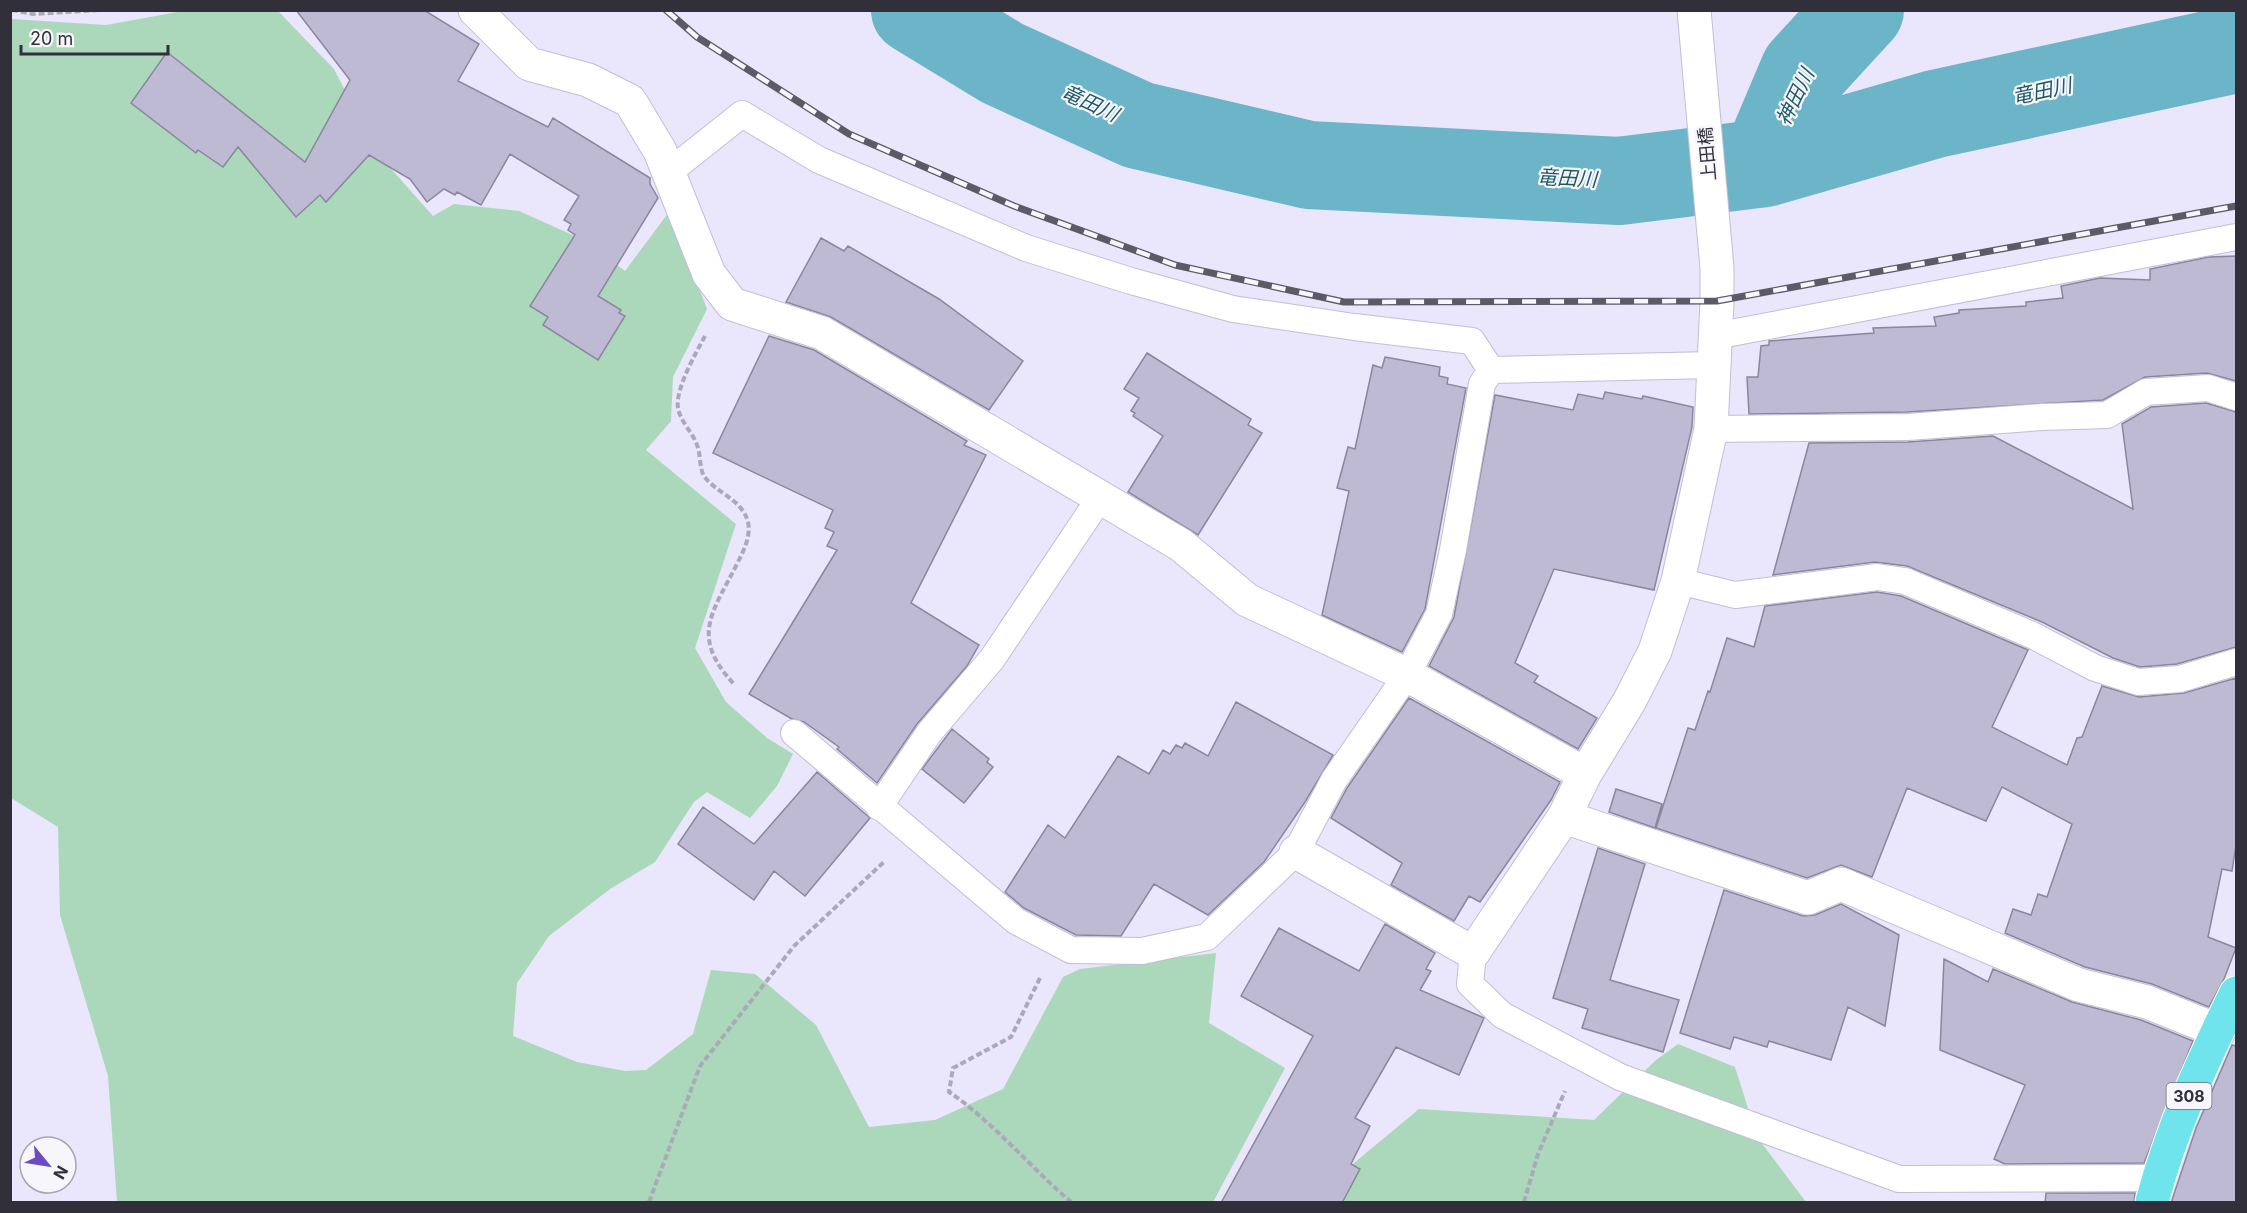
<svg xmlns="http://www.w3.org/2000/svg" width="2247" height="1213" font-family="Inter,'Noto Sans JP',sans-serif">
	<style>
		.green { fill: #abd8ba }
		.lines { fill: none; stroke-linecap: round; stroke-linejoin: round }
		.river { stroke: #6cb4c7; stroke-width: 88 }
		.building { fill: #bfbad4; stroke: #8a869e; stroke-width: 1.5 }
		.service-casing { stroke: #c2bed7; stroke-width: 28 }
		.minor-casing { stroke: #c2bed7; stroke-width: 35 }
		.trunk-casing { stroke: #fff; stroke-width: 35 }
		.path { stroke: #aba8b9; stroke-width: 4; stroke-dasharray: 6 3; stroke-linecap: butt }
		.service { stroke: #fff; stroke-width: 26 }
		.minor { stroke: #fff; stroke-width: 33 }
		.trunk { stroke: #6fe4ec; stroke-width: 33 }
		.rail-casing { stroke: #5c5a67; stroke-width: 7 }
		.rail { stroke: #f7f6fb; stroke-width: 4.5; stroke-dasharray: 14; stroke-linecap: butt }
		.labels { text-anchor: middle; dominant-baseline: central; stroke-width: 4.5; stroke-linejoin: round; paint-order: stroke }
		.shield { fill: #f7f6fb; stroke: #6c6b73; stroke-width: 1.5 }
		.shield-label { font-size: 16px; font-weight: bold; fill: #312f39 }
		.street-label { font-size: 18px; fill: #312f39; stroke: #f7f6fb }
		.water-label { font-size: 20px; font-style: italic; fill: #1e5968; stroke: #f7f6fb }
	</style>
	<rect width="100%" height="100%" fill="#eae6fb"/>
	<!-- green -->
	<path class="green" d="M183,11H278L334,69L377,153L433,216L454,204L519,211L586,241L625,271L669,212L707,309L673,377L671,421L646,450L736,524L695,648L726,702L767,738L793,754L777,786L750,818L707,792L694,802L655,862L610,889L549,936L517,983L513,1036L577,1062L625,1071L646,1070L693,1034L711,970L755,974L816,1025L869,1127L935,1120L1003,1089L1063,977L1080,969L1216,953L1209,1023L1285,1068L1213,1202H117L108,1076L60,915L58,827L11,798V19L106,25Z
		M1678,1044L1735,1067L1757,1137L1806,1202H1307L1419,1109L1594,1120L1656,1060Z"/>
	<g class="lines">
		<!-- river -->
		<path class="river" d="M915,10L1002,63L1138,125L1309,165L1619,181L1765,163L1935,114L2236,49
			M1765,163L1804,71L1860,10"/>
	</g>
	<!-- building -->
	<path class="building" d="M296,10H424L479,44L458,81L548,127L553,118L650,178V184L658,198L598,296L621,310L619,313L625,316L598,360L543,325L548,317L530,306L575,235L568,230L571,224L564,220L579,196L510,154L481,205L457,192L455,195L444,189L427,202L410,179L369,155L326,202L320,195L296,217L238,147L223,167L198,150L196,153L131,103L167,52L305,162L350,80Z
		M821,238L844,251L848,246L939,299L1023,361L989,410L831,317L786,302Z
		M2236,256V381L2207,373L2145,377L2103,400L1907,412L1749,414L1747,377H1758L1761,346L1769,345V341L1874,333L1873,328L1936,326L1934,317L1959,313V310L2026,306V302L2063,298L2061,286L2100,278L2150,280V269L2209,257Z
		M769,336L814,350L967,441L964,445L986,455L911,603L979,645L967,666L917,724L877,783L837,749L839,747L804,722L792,719L749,694L837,550L827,546L834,532L825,528L833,510L713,453Z
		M1147,353L1251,419L1248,425L1262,433L1198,535L1128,492L1163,436L1133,416L1135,413L1131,411L1139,398L1124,389Z
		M1385,357L1440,367L1439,376L1448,378L1447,384L1466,388L1425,609L1402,652L1322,615L1349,491L1337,488L1348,447L1355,449L1373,365L1382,368Z
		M1605,392L1642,399L1643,396L1693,407L1692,427L1654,590L1554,569L1515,663L1538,676L1534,682L1597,718L1578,749L1429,666L1454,617L1495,395L1573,410L1578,394L1603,399Z
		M2206,403L2236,412V647L2177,664L2140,667L2113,658L2042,622L1907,566L1875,562L1773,575L1809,443L1908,442L1993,436L2133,509L2122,424L2151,407Z
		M1877,592L1901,596L2028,650L1992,727L2067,765L2077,738L2082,737L2102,686L2139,697L2184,693L2236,678V845L2232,871L2222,869L2208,937L2236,948L2224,979L2209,1007L2152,984L2085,967L2005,933L2013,909L2031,915L2038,894L2047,897L2072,824L2002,787L1986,821L1907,788L1872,877L1841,865L1807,878L1656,828L1688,728L1695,730L1708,691L1710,692L1727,638L1754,647L1765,606Z
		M1409,698L1560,782L1551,800L1480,902L1469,896L1454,921L1391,885L1402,863L1331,818L1347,788Z
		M1236,702L1333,755L1305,802L1264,862L1208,915L1154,884L1121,936L1076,935L1024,908L1005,892L1048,825L1065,838L1118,756L1149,774L1163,750L1170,754L1176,745L1182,748L1185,743L1208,756Z
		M952,729L989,759L987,762L993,767L964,803L922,769Z
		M817,772L870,818L805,896L774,871L754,900L678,844L703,807L754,844Z
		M1616,789L1662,804L1655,828L1609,812Z
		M1598,848L1645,864L1610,980L1679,1000L1663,1052L1582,1028L1588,1009L1553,998Z
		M1724,890L1803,916L1815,915L1841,904L1899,935L1885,1026L1848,1007L1831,1060L1769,1041L1767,1047L1734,1037L1730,1049L1680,1033Z
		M1385,924L1435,953L1426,969L1431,971L1420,990L1484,1018L1459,1075L1396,1047L1355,1118L1370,1126L1351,1164L1360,1169L1342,1203H1221L1313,1036L1241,996L1279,928L1359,971Z
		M1944,959L1988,982L1993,969L2072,1002L2141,1020L2193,1041L2144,1163L2005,1164L1994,1159L2025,1085L1940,1050Z
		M2232,1045L2236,1046V1203H2171L2196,1128Z
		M2046,1193H2135L2134,1203H2045Z"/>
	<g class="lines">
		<defs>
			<path id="service" d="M669,172L742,114L819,160L1026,248L1131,281L1233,309L1354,327L1472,341L1491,370
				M1715,336L2236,237
				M1711,429L1908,427L2042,417L2107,415L2146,392L2208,388L2236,397
				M1678,581L1735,595L1877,577L1905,581L2032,635L2095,668L2138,682L2180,679L2236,662
				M794,733L1016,921L1071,950L1142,951L1207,937L1296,852L1334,780L1407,675L1439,614L1453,550L1482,384L1491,370L1713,365
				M879,807L929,733L992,659L1100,498
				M1473,953L1470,984L1502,1015L1620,1077L1899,1179L2159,1178"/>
			<path id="minor" d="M475,10L529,64L588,80L630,101L660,151L709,274L732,304L822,333L1181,545L1247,600L1407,675L1585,774
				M1564,817L1808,898L1841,884L2079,985L2147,1002L2219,1031
				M1296,852L1473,953L1564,817L1585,774L1629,702L1655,651L1678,581L1711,429L1717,301V268L1694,10"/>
			<path id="trunk" d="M2152,1202C2171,1129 2203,1061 2236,993"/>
		</defs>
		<!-- service casing -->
		<use href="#service" class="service-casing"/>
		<!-- minor casing -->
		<use href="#minor" class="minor-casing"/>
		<!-- trunk casing -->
		<use href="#trunk" class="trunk-casing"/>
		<!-- path -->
		<path class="path" d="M12,10L33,14L100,10
			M705,336C696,353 675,389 678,408C680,421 693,433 697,445C701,454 699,468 704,476C716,493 742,499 748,522C751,536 744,550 738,562C713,612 689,636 734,684
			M1040,978L1011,1037L953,1068L949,1092C991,1120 1031,1168 1071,1202
			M649,1202L700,1066L794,946L885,861
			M1524,1202L1538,1154L1565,1091"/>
		<!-- service -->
		<use href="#service" class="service"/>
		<!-- minor -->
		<use href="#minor" class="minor"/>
		<!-- trunk -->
		<use href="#trunk" class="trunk"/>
		<defs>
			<path id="rail" d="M666,10L697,37L849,134L1014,206L1175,265L1344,302L1717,301L2236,206"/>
		</defs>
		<!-- rail casing -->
		<use href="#rail" class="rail-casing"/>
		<!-- rail -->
		<use href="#rail" class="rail"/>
	</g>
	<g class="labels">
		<!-- shield labels -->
		<rect class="shield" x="2166.5" y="1083" width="45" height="26" rx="4.5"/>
		<g class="shield-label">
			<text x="2189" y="1096">308</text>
		</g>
		<!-- street labels -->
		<g class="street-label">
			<text transform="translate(1707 154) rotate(-95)">上田橋</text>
		</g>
		<!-- water labels -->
		<g class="water-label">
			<text transform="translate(2042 91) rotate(-12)">竜田川</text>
			<text transform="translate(1795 97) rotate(-64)">神田川</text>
			<text transform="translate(1090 103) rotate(25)">竜田川</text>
			<text transform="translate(1567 178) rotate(3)">竜田川</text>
		</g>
	</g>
	<!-- border -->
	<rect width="2247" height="1213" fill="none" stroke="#312f39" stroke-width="24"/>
	<!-- north arrow -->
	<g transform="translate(48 1165) rotate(120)"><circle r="28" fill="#f7f6fb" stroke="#a8a6ad" stroke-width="1.5"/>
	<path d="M0-4.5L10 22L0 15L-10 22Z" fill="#6b4ac3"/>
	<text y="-9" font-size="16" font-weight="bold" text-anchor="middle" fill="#312f39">N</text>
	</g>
	<!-- scale -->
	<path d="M21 45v9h147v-9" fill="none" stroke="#312f39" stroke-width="3"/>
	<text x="30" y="45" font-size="18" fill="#312f39" stroke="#f7f6fb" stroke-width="4.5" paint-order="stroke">20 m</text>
</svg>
